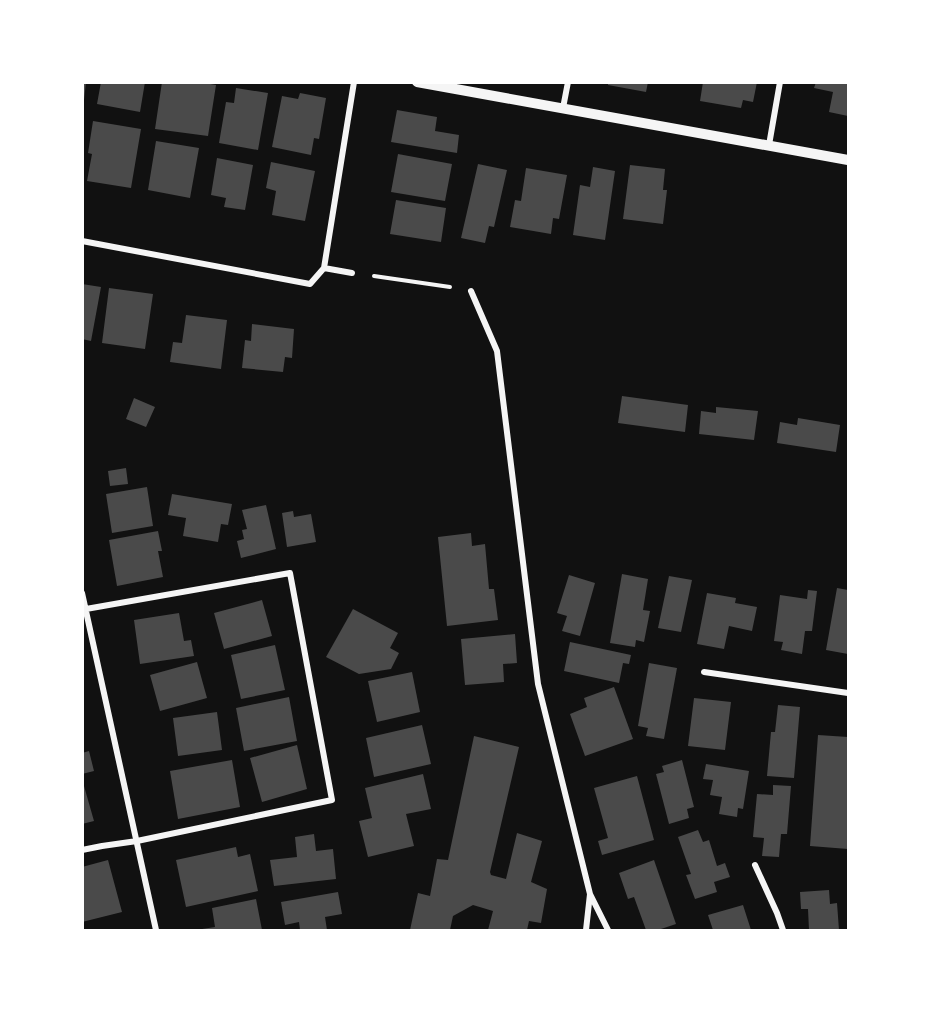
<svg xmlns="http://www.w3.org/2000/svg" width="931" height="1013" font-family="Figtree,sans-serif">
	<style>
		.building { fill: #4a4a4a }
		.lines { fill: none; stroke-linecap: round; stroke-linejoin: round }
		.path { stroke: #f5f5f5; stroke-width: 4 }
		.minor { stroke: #f5f5f5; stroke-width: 6 }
		.tertiary { stroke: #f5f5f5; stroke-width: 10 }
	</style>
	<rect width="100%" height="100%" fill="#111"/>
	<!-- building -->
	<path class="building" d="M82,82H86L84,100L82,99Z
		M101,82H145L140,112L97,104Z
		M162,82H199L216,85L208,136L155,129Z
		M608,82H648L646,92L608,85Z
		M703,82H757L753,102L743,100L741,108L700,101Z
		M816,82H848V116L829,112L833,92L814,88Z
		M236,88L268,93L258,150L219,143L226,102L234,103Z
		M300,93L326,98L319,139L314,138L311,155L272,147L282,96L298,99Z
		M397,110L437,117L435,131L459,135L457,153L391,142Z
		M93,121L141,129L131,188L87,181L92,154L88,153Z
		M156,141L199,148L190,198L148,190Z
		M398,154L452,164L445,201L391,192Z
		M217,158L253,165L245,210L224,207L226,198L211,195Z
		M271,162L315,171L305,221L272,215L276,191L266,188Z
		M478,164L507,170L494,227L489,226L485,243L461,238Z
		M630,165L665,169L663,190H667L663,224L623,219Z
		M593,167L615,171L605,240L573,235L580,185L590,187Z
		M526,168L567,175L559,219L553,218L551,234L510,227L515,200L521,201Z
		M396,200L446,208L441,242L390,234Z
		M82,284L101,287L91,341L82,339Z
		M109,288L153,294L145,349L102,343Z
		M186,315L227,320L221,369L170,362L173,342L182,343Z
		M252,324L294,329L292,358L285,357L283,372L242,368L245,340L251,341Z
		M622,396L688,405L685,432L618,423Z
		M134,398L155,407L146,427L126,419Z
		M716,407L758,411L754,440L699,434L701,411L716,413Z
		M798,418L840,425L836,452L777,443L780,422L797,425Z
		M126,468L128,484L110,486L108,471Z
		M147,487L153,526L112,533L106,494Z
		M172,494L232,504L228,525L221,524L218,542L183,536L186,518L168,515Z
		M266,505L276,549L241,558L237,541L244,539L242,530L247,529L242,510Z
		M293,511L294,517L311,514L316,542L287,547L282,513Z
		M158,531L162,551H158L163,577L117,586L109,540Z
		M471,533L472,546L485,544L489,589H494L498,620L447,626L438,537Z
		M622,574L648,579L643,610L650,611L644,642L636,640L635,647L610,643Z
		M569,575L595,583L580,636L562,631L567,616L557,613Z
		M669,576L692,580L681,632L658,628Z
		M837,588L848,590V654L826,650Z
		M808,590L817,591L812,631H805L802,654L781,650L783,642L774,641L780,595L807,599Z
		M707,593L736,598L735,603L757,607L752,631L729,626L724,649L697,644Z
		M262,600L272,636L224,649L214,613Z
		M353,609L398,633L390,648L399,653L391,669L359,674L326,657Z
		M179,613L184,641L191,640L194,656L140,664L134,620Z
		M515,634L517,663L503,664L504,682L465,685L461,639Z
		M570,642L631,655L629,664L623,663L619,683L564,671Z
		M275,645L285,690L241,699L231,655Z
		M197,662L207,698L160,711L150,675Z
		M649,663L677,668L664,739L646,736L648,728L638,726Z
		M412,672L420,712L377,722L368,681Z
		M614,687L633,739L585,756L570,714L587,707L584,698Z
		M289,697L297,741L244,751L236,708Z
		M694,698L731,702L725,750L688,746Z
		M778,705L800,707L794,778L767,776L771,732H775Z
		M217,712L222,750L178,756L173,718Z
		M422,725L431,764L374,777L366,738Z
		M818,735L848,737V849L810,846Z
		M474,736L519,747L490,872L491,875L506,879L517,833L542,841L531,882L547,889L541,923L529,921L527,930H488L493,911L473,905L453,916L450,930H410L418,893L430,896L437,859L448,860Z
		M297,745L307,789L262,802L250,758Z
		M89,751L94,771L82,774V753Z
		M232,760L240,807L178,819L170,771Z
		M682,760L694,807L687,809L689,818L669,824L656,774L664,772L662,766Z
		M706,764L749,771L743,809L738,808L737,817L719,814L722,797L710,795L713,780L703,779Z
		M423,774L431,809L406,814L414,846L368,857L359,821L372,818L365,788Z
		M637,776L654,840L602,855L598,841L608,838L594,788Z
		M82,779L94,821L82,824Z
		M773,785L791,786L787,834H781L779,857L762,856L764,838L753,837L757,794L773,795Z
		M698,830L703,842L709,840L717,866L725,863L730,877L714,882L717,892L695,899L686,875L691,874L678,837Z
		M314,834L316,851L333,849L336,879L274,886L270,860L297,857L295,837Z
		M236,847L238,857L250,854L258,891L186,907L176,860Z
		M108,860L122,912L82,922V867Z
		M654,860L676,924L658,930H646L634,897L628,899L619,873Z
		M829,890L830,904L837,903L839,930H809L808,909H801L800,892Z
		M338,892L342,914L325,917L327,930H300L299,922L285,925L281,902Z
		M256,899L262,930H202V929L215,927L212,908Z
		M743,905L751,930H713L708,915Z"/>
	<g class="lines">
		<!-- path -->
		<path class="path" d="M374,276L450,287"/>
		<!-- minor -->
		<path class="minor" d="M563,108L568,82
			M769,145L780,82
			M82,241L310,284L324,268L354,82
			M324,268L352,273
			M471,291L497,351L538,684L590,894L586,930
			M82,593L156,930
			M704,672L848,693
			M82,850L102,846L137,841L332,800L290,573L86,609
			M755,865L777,913L783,930
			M590,894L608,930"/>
		<!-- tertiary -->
		<path class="tertiary" d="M417,82L848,160"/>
	</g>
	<!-- border -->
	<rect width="931" height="1013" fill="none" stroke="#ffffff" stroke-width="168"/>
</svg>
